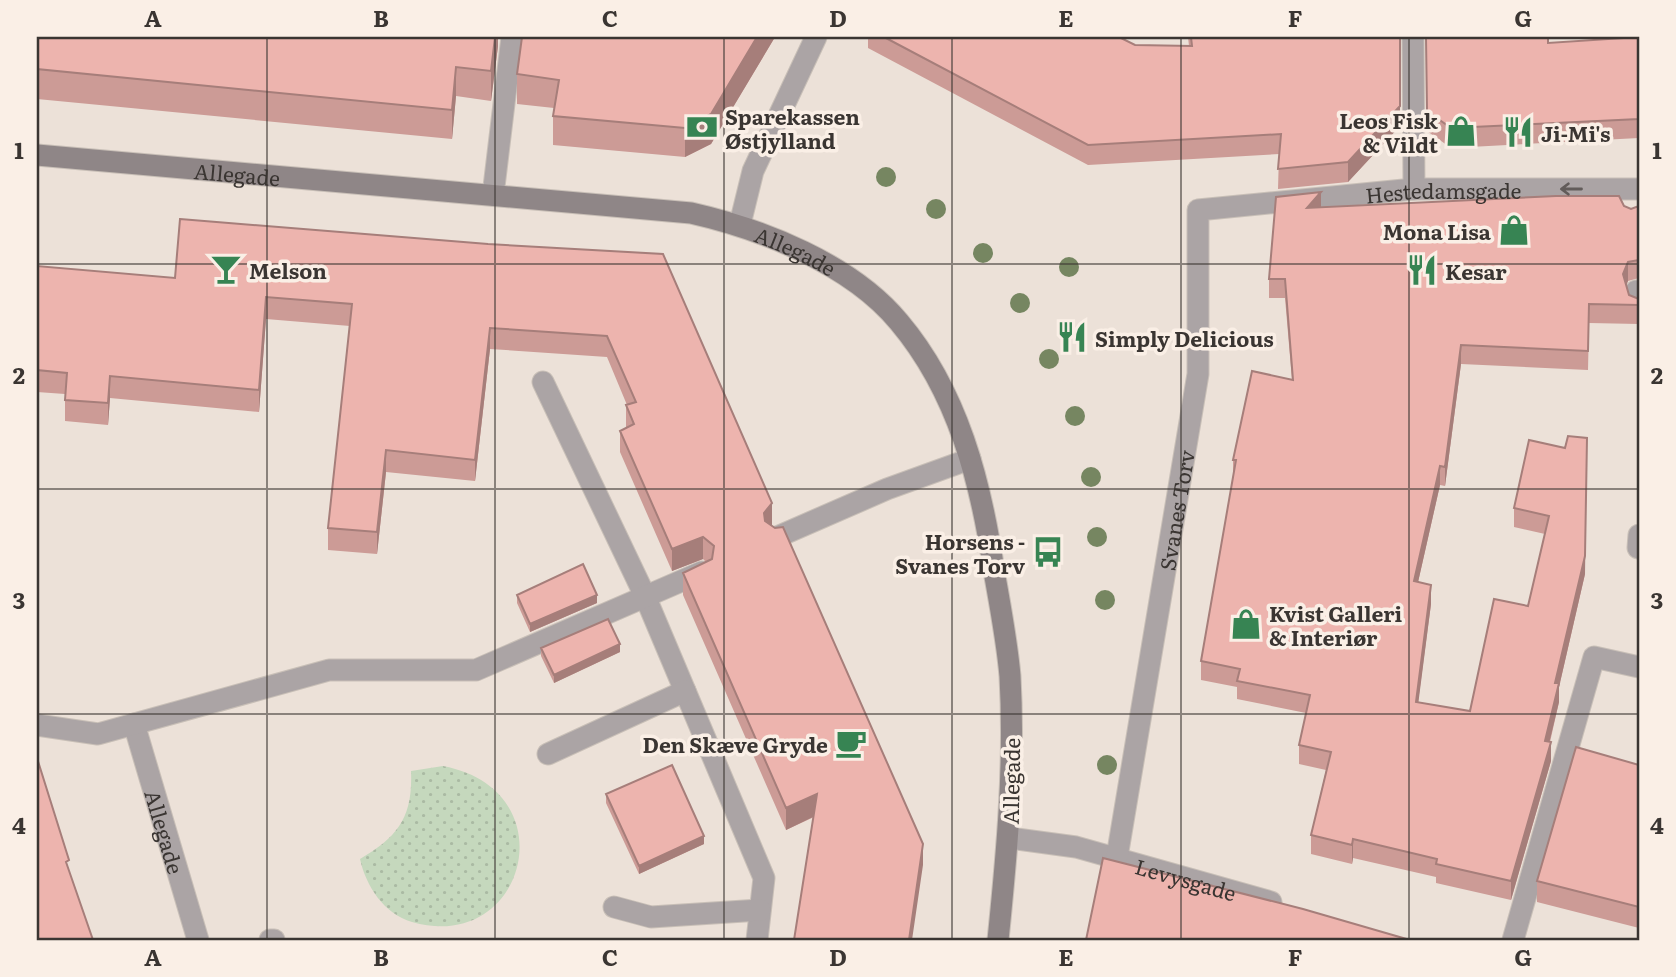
<svg xmlns="http://www.w3.org/2000/svg" width="1676" height="977" font-family="Literata,serif">
	<style>
		.grass { fill: url(#grass-dots) }
		.lines { fill: none; stroke-linecap: round; stroke-linejoin: round }
		.lane-casing { stroke: #c8bfb7; stroke-width: 23 }
		.street-casing { stroke: #c8bfb7; stroke-width: 23 }
		.secondary-casing { stroke: #c8bfb7; stroke-width: 23 }
		.lane { stroke: #aba4a5; stroke-width: 21 }
		.street { stroke: #aba4a5; stroke-width: 21 }
		.secondary { stroke: #8f8687; stroke-width: 21 }
		.tree { fill: #768661 }
		.wall { fill: #cc9b96 }
		.shaded-wall { fill: #a67e7a }
		.building { fill: #edb4ae; stroke: #a67e7a; stroke-width: 2 }
		.oneway { stroke: #625c5a }
		.grid { fill: none; stroke: #3a3532; stroke-width: 2; stroke-opacity: 0.55 }
		.labels { text-anchor: middle; dominant-baseline: central; stroke-width: 7; stroke-linejoin: round; paint-order: stroke }
		.poi-label { font-size: 21px; font-weight: bold; fill: #3a3532; stroke: #faefe6; text-anchor: start }
		.street-label { font-size: 21px; fill: #3a3532; stroke: #faefe6 }
		.neatline { fill: none; stroke: #3a3532; stroke-width: 2.5 }
		.grid-label { font-size: 23px; text-anchor: middle; font-weight: bold; fill: #3a3532 }
	</style>
	<defs>
		<pattern id="grass-dots" width="8" height="8" patternUnits="userSpaceOnUse" patternTransform="scale(1.75)"><rect width="8" height="8" fill="#c5d8bd"/><path d="M2 2h.1M6 6h.1" fill="none" stroke="#aabaa3" stroke-width="1.8" stroke-linecap="round"/></pattern>
	</defs>
	<rect width="100%" height="100%" fill="#ece1d8"/>
	<!-- grass -->
	<path class="grass" d="M443,766C569,790 526,955 412,922C384,914 366,886 360,859C398,837 413,817 411,771Z"/>
	<g class="lines">
		<defs>
			<g id="lane">
				<path d="M493,195L512,37"/>
				<path d="M1636,291L1639,306"/>
				<path d="M543,382L645,596L764,878L757,940"/>
				<path d="M777,537L887,489L970,459"/>
				<path d="M1638,548L1639,535"/>
				<path id="s1" d="M134,724L198,940"/>
				<path d="M37,725L98,734L329,670H476L702,572"/>
				<path d="M548,754L685,691"/>
				<path d="M614,907L651,917L760,910"/>
				<path d="M270,940H274"/>
				<path d="M1513,940L1594,657L1639,667"/>
			</g>
			<g id="street">
				<path d="M1413,37L1414,189"/>
				<path d="M740,224L753,171L816,37"/>
				<path id="s2" d="M1009,838L1076,847L1271,902"/>
				<path id="s3" d="M1117,857L1198,374V210L1414,189H1639"/>
			</g>
			<g id="secondary">
				<path id="s4" d="M37,155L691,213C762,229 851,264 899,322C958,392 981,482 994,571C1000,605 1007,641 1010,676C1015,765 1007,852 998,940"/>
			</g>
		</defs>
		<!-- lane casing -->
		<use href="#lane" class="lane-casing"/>
		<!-- street casing -->
		<use href="#street" class="street-casing"/>
		<!-- secondary casing -->
		<use href="#secondary" class="secondary-casing"/>
		<!-- lane -->
		<use href="#lane" class="lane"/>
		<!-- street -->
		<use href="#street" class="street"/>
		<!-- secondary -->
		<use href="#secondary" class="secondary"/>
	</g>
	<!-- trees -->
	<g class="tree">
		<circle cx="886" cy="177" r="10"/>
		<circle cx="936" cy="209" r="10"/>
		<circle cx="983" cy="253" r="10"/>
		<circle cx="1069" cy="267" r="10"/>
		<circle cx="1020" cy="303" r="10"/>
		<circle cx="1049" cy="359" r="10"/>
		<circle cx="1075" cy="416" r="10"/>
		<circle cx="1091" cy="477" r="10"/>
		<circle cx="1097" cy="537" r="10"/>
		<circle cx="1105" cy="600" r="10"/>
		<circle cx="1107" cy="765" r="10"/>
	</g>
	<!-- wall -->
	<path class="wall" d="M37,37H498V46L491,101L456,96L452,139L37,99Z
		M522,37H775L711,144L685,157L553,145V116L554,108L517,104V74Z
		M868,37H1119L1135,45L1189,46L1188,37H1400V126L1348,182L1278,189L1279,154L1088,165L868,48Z
		M1426,37L1548,43L1639,37V138L1451,148L1427,131Z
		M1624,206L1631,209L1639,206V278L1628,281L1626,285L1629,295L1639,299V324L1589,323L1588,370L1461,364L1445,486L1440,485L1418,582L1431,604L1418,702L1470,711L1528,606L1545,534L1514,527V508L1529,440L1585,574L1559,687V702L1550,742L1551,761L1511,900L1436,883V877L1353,858L1352,864L1311,854V835L1326,770L1299,764V745L1306,713L1237,699V687L1201,680V661L1233,478V460L1292,380L1285,298H1269V279L1321,207Z
		M488,244L663,254L772,525L771,526L923,865L814,817L786,830L683,595V573L706,562L703,559L672,571L620,452V431L626,428V405H627L607,357L490,349L475,481L386,472L377,554L328,550V528L350,326L266,319L259,412L110,398L108,425L65,421V394L37,392V266L175,278Z
		M517,595L597,603L530,632L517,603Z
		M541,648L620,652L554,683L541,656Z
		M1639,765V928L1537,902V881Z
		M606,794L704,844L639,874L606,803Z"/>
	<!-- shaded-wall -->
	<path class="shaded-wall" d="M495,37H498V46L491,101V71Z
		M757,37H775L711,144L685,157V128Z
		M456,67V96L452,139V110Z
		M1400,106V126L1348,182V162Z
		M1321,192V211L1307,208Z
		M1628,262V281L1623,293V274Z
		M266,297V319L259,412V390Z
		M490,328V349L475,481V460Z
		M1461,345V364L1445,486V467Z
		M110,376V398L108,425V403Z
		M1587,438L1585,574L1559,687V702L1545,760V741L1555,683Z
		M386,450V472L377,554V532Z
		M1440,466V485L1414,600V581Z
		M772,503V525L764,535V513Z
		M703,537V559L672,571V549Z
		M1431,585V604L1416,721V702Z
		M597,595V603L530,632V624Z
		M620,644V652L554,683V675Z
		M1551,742V761L1511,900V881Z
		M817,794V815L786,830V808Z
		M704,836V844L639,874V866Z
		M1353,839V858L1352,864V845Z
		M923,844V865L912,940H909Z"/>
	<!-- building -->
	<path class="building" d="M37,37H495L491,71L456,67L452,110L37,69Z
		M522,37H757L711,114L685,128L553,116L559,80L517,74Z
		M884,37H1119L1135,45L1192,46L1191,37H1400V106L1348,162L1278,169L1281,134L1088,145Z
		M1426,37H1548V43L1639,37V119L1451,128L1427,111Z
		M1321,192L1307,208L1556,196H1619L1624,206L1631,209L1639,206V260L1628,262L1623,274L1629,295L1639,299V305L1589,304L1588,351L1461,345L1445,467L1440,466L1414,581L1431,585L1416,702L1470,711L1494,599L1528,606L1549,516L1514,508L1529,440L1565,448L1568,436L1587,438L1585,556L1555,683H1559L1545,741L1551,742L1511,881L1436,864L1437,859L1353,839L1352,845L1311,835L1331,752L1299,745L1310,695L1237,681L1240,669L1201,661L1236,460H1233L1252,371L1293,380L1285,279H1269L1276,197Z
		M180,219L488,244L663,254L772,503L764,513L765,521L775,528L783,527L923,844L909,940H794L817,794L786,808L683,573L712,559L714,546L703,537L672,549L620,431L634,424L626,405L636,402L607,336L490,328L475,460L386,450L377,532L328,528L352,304L266,297L259,390L110,376L108,403L65,400L67,373L37,370V266L175,278Z
		M583,564L597,595L530,624L517,595Z
		M608,619L620,644L554,675L541,648Z
		M1576,747L1639,765V907L1537,881Z
		M37,758L69,860L66,862L93,940H37Z
		M672,765L704,836L639,866L606,794Z
		M1103,858L1303,909L1410,940H1086Z"/>
	<!-- one-way arrows -->
	<defs><path id="oneway-shaft" d="M-6 0H5M1.5-3L5.5 0L1.5 3" fill="none" stroke-width="1.6" stroke-linecap="round" stroke-linejoin="round" transform="scale(1.75)"/></defs>
	<use class="oneway" href="#oneway-shaft" transform="translate(1571 189) rotate(180)"/>
	<!-- grid -->
	<path class="grid" d="M267,37V940M495,37V940M724,37V940M952,37V940M1181,37V940M1409,37V940M37,264H1639M37,489H1639M37,714H1639"/>
	<!-- icons -->
	<defs>
		<symbol id="bank-bare" viewBox="-9 -9 18 18"><path d="M-6-4H6V4H-6ZM0-2.3a2.3 2.3 0 1 0 0 4.6a2.3 2.3 0 1 0 0-4.6Z" fill="#378453" stroke="#faefe6" stroke-width="2.5" paint-order="stroke"/></symbol>
		<symbol id="shop-bare" viewBox="-9 -9 18 18"><path d="M-5-2.5h2.3a2.7 3.5 0 0 1 5.4 0H5L5.5 6h-11ZM-1.5-2.5h3a1.5 2.3 0 0 0-3 0Z" fill="#378453" stroke="#faefe6" stroke-width="2.5" paint-order="stroke"/></symbol>
		<symbol id="restaurant-bare" viewBox="-9 -9 18 18"><path d="M-5-6h1v4h1v-4h1v4h1v-4h1v5L-1.5 .5V6h-2V.5L-5-1ZM5-6V6H3V1.5H1.5Q1.5-4 5-6Z" fill="#378453" stroke="#faefe6" stroke-width="2.5" paint-order="stroke"/></symbol>
		<symbol id="bar-bare" viewBox="-9 -9 18 18"><path d="M-6-5H6L.8 .8V4.5H3.5V6h-7V4.5H-.8V.8Z" fill="#378453" stroke="#faefe6" stroke-width="2.5" paint-order="stroke"/></symbol>
		<symbol id="bus-bare" viewBox="-9 -9 18 18"><path d="M-5-6H5V4H4V6H2V4H-2V6H-4V4H-5ZM-3.5-4V0h7V-4ZM-3.5 1.2v1.5H-2V1.2ZM2 1.2v1.5H3.5V1.2Z" fill="#378453" stroke="#faefe6" stroke-width="2.5" paint-order="stroke"/></symbol>
		<symbol id="cafe-bare" viewBox="-9 -9 18 18"><path d="M-5.5-4.5H6V0H3Q3 3.5 0 3.5H-2.5Q-5.5 3.5-5.5 0ZM3-3.2v2h1.7v-2ZM-6 4.5H4V6H-6Z" fill="#378453" stroke="#faefe6" stroke-width="2.5" paint-order="stroke"/></symbol>
	</defs>
	<g fill-rule="evenodd">
		<use href="#bank-bare" x="680" y="105" width="44" height="44"/>
		<use href="#shop-bare" x="1439" y="109" width="44" height="44"/>
		<use href="#restaurant-bare" x="1496" y="110" width="44" height="44"/>
		<use href="#shop-bare" x="1492" y="208" width="44" height="44"/>
		<use href="#bar-bare" x="204" y="247" width="44" height="44"/>
		<use href="#restaurant-bare" x="1400" y="248" width="44" height="44"/>
		<use href="#restaurant-bare" x="1050" y="315" width="44" height="44"/>
		<use href="#bus-bare" x="1026" y="530" width="44" height="44"/>
		<use href="#shop-bare" x="1224" y="602" width="44" height="44"/>
		<use href="#cafe-bare" x="829" y="721" width="44" height="44"/>
	</g>
	<g class="labels">
		<!-- poi labels -->
		<g class="poi-label">
			<text x="725" y="115">Sparekassen<tspan x="725" dy="24">Østjylland</tspan></text>
			<text x="1438" y="119" text-anchor="end">Leos Fisk<tspan x="1438" dy="24">&amp; Vildt</tspan></text>
			<text x="1541" y="132">Ji-Mi's</text>
			<text x="1491" y="230" text-anchor="end">Mona Lisa</text>
			<text x="249" y="269">Melson</text>
			<text x="1445" y="270">Kesar</text>
			<text x="1095" y="337">Simply Delicious</text>
			<text x="1025" y="540" text-anchor="end">Horsens -<tspan x="1025" dy="24">Svanes Torv</tspan></text>
			<text x="1269" y="612">Kvist Galleri<tspan x="1269" dy="24">&amp; Interiør</tspan></text>
			<text x="828" y="743" text-anchor="end">Den Skæve Gryde</text>
		</g>
		<!-- street labels -->
		<g class="street-label">
			<text stroke="none"><textPath href="#s4" startOffset="201">Allegade</textPath></text>
			<text stroke="none"><textPath href="#s3" startOffset="900">Hestedamsgade</textPath></text>
			<text stroke="none"><textPath href="#s4" startOffset="768">Allegade</textPath></text>
			<text stroke="none"><textPath href="#s3" startOffset="352">Svanes Torv</textPath></text>
			<text transform="translate(1010 781) rotate(-89)">Allegade</text>
			<text stroke="none"><textPath href="#s1" startOffset="112">Allegade</textPath></text>
			<text stroke="none"><textPath href="#s2" startOffset="182">Levysgade</textPath></text>
		</g>
	</g>
	<!-- border -->
	<rect width="1676" height="977" fill="none" stroke="#faefe6" stroke-width="77"/>
	<rect x="38" y="38" width="1600" height="901" class="neatline"/>
	<g class="grid-label">
		<text x="153" y="27">A</text>
		<text x="381" y="27">B</text>
		<text x="610" y="27">C</text>
		<text x="838" y="27">D</text>
		<text x="1066" y="27">E</text>
		<text x="1295" y="27">F</text>
		<text x="1523" y="27">G</text>
		<text x="19" y="159">1</text>
		<text x="1657" y="159">1</text>
		<text x="19" y="384">2</text>
		<text x="1657" y="384">2</text>
		<text x="19" y="609">3</text>
		<text x="1657" y="609">3</text>
		<text x="19" y="834">4</text>
		<text x="1657" y="834">4</text>
		<text x="153" y="966">A</text>
		<text x="381" y="966">B</text>
		<text x="610" y="966">C</text>
		<text x="838" y="966">D</text>
		<text x="1066" y="966">E</text>
		<text x="1295" y="966">F</text>
		<text x="1523" y="966">G</text>
	</g>
</svg>
